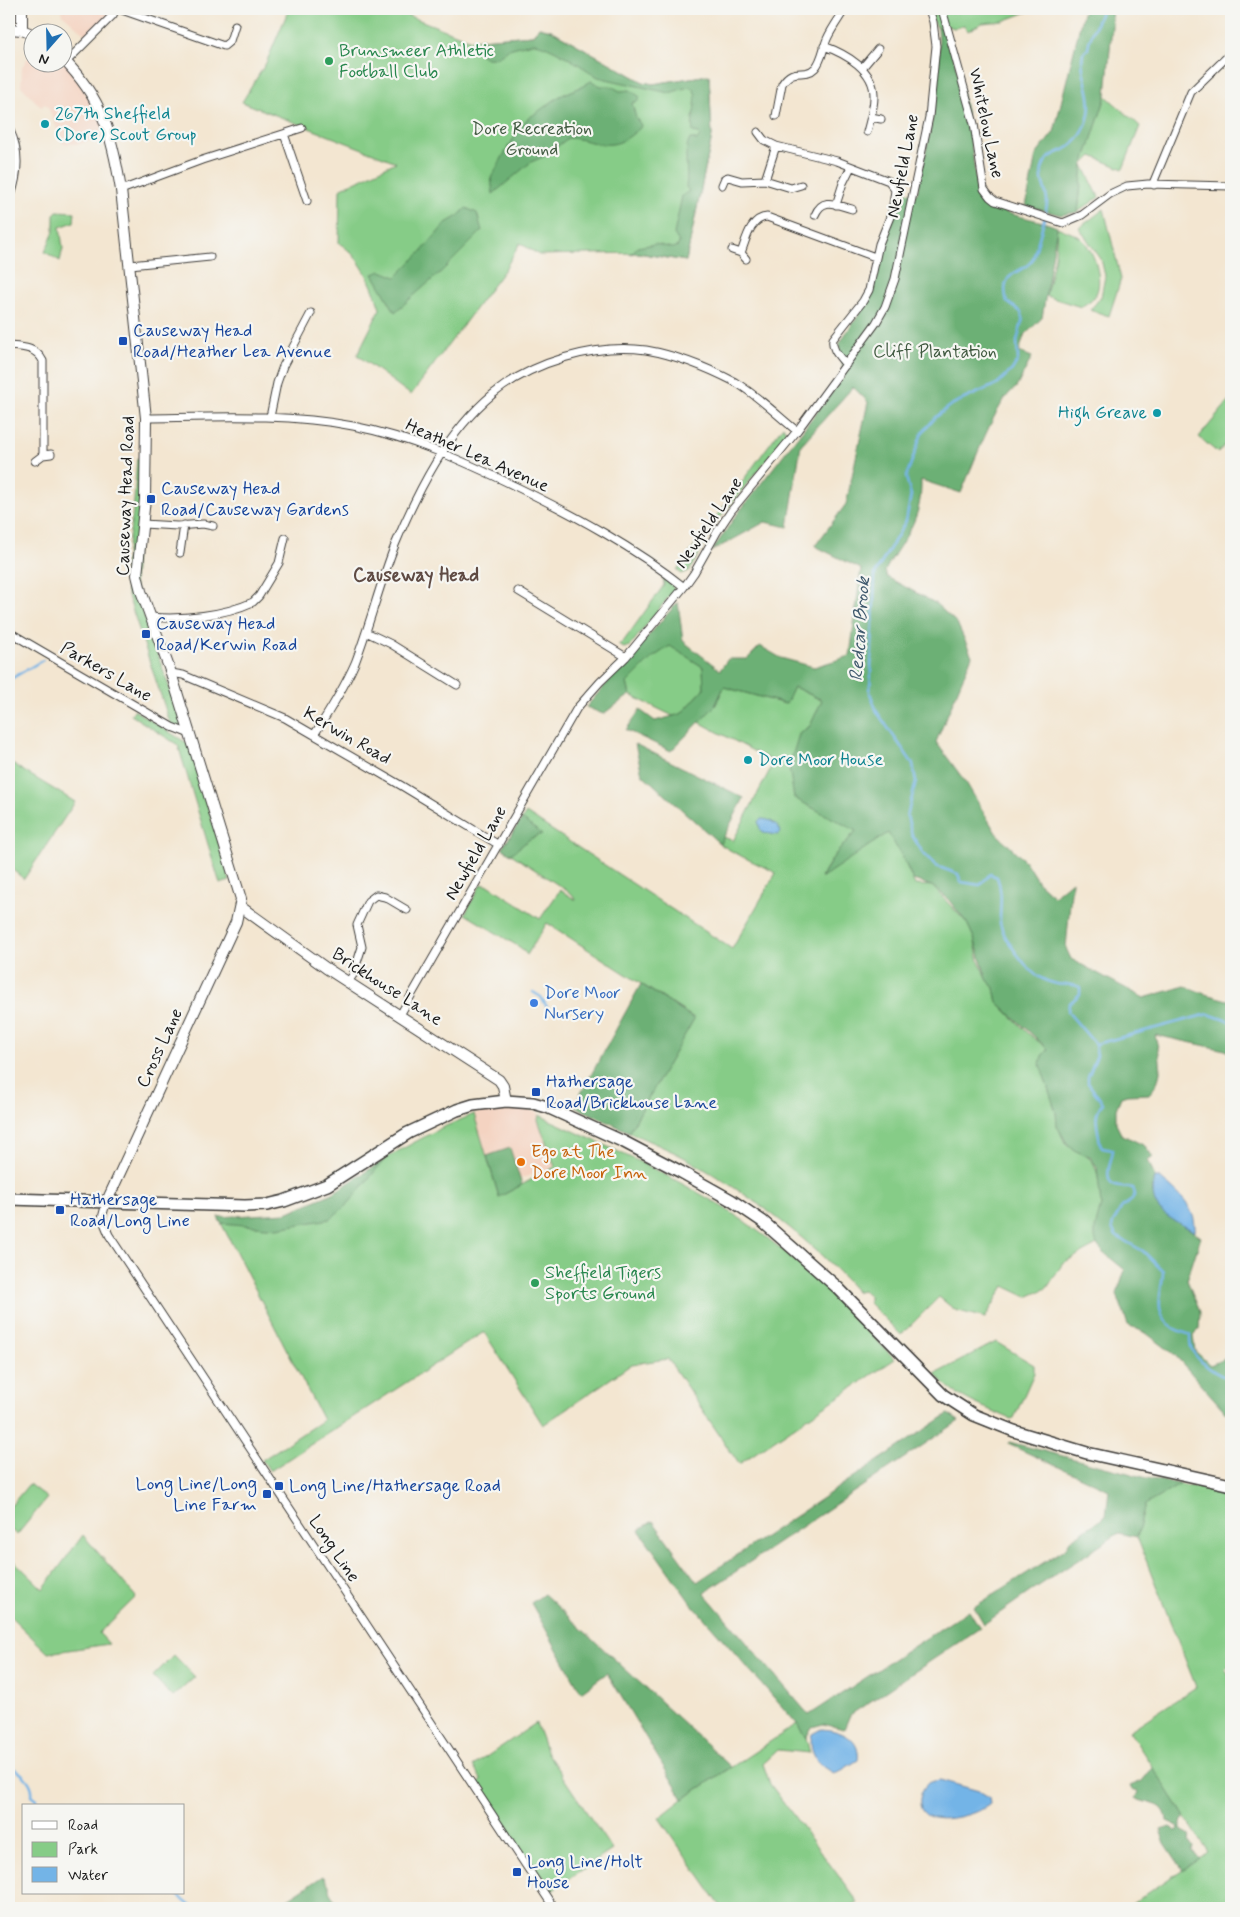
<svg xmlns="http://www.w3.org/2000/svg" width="1240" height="1917" font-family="Mynerve,sans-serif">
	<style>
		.built { fill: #f4d3c1 }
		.green { fill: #86cc87; stroke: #517452 }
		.forest { fill: #6cb074; stroke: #446648 }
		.water { fill: #73b4e7; stroke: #486882 }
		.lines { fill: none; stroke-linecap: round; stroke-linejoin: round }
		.stream { stroke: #73b4e7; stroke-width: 2.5 }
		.street-casing { stroke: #3c3a37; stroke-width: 9 }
		.secondary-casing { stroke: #3c3a37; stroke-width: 12 }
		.primary-casing { stroke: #3c3a37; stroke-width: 14 }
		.street { stroke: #fff; stroke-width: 7 }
		.secondary { stroke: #fff; stroke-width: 10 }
		.primary { stroke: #fff; stroke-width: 11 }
		.leisure-dot { fill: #2e9e5b; stroke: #f6f6f2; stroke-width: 2 }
		.culture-dot { fill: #0f9aa8; stroke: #f6f6f2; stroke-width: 2 }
		.transit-dot { fill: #1a4fb4; stroke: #f6f6f2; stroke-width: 2 }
		.shop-dot { fill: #3f7fe0; stroke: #f6f6f2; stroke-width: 2 }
		.food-dot { fill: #e8710a; stroke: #f6f6f2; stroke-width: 2 }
		.labels { text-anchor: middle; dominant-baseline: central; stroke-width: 4.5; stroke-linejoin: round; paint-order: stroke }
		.leisure-label { font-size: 18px; fill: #27864d; stroke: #f6f6f2; text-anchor: start }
		.culture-label { font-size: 18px; fill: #0d838f; stroke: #f6f6f2; text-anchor: start }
		.street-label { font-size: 18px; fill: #1c1c1c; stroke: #f6f6f2 }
		.park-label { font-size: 18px; fill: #415a41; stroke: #f6f6f2 }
		.transit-label { font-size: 18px; fill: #164399; stroke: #f6f6f2; text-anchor: start }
		.shop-label { font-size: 18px; fill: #366cbe; stroke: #f6f6f2; text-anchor: start }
		.food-label { font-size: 18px; fill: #c56008; stroke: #f6f6f2; text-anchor: start }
		.neighbourhood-label { font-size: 19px; font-weight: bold; fill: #5f4b44; stroke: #f6f6f2 }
		.water-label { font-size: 19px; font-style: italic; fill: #3f596d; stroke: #f6f6f2 }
	</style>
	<rect width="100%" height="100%" fill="#f6f6f2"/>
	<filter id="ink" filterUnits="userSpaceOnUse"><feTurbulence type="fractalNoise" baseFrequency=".02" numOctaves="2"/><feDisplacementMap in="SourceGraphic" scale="10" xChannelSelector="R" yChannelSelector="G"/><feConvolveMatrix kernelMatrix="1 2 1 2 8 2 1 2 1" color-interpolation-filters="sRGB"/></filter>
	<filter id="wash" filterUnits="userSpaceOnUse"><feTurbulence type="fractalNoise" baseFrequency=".0096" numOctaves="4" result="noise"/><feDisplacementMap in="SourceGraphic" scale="20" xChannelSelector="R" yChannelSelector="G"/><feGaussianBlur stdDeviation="1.12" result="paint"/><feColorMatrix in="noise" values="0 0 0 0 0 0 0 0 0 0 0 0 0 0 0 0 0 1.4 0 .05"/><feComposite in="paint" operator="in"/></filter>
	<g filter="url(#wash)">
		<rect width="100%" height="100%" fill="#f3e6d1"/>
		<!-- built -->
		<path class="built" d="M61,9H116L89,38L62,14Z
			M32,51V62H62L63,58L111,135L79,144H63L48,107L45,104L41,107L21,86L22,67Z
			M513,1108L525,1109L537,1112L539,1115L538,1120L555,1167L496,1187L439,1129L488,1109Z"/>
		<!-- green -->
		<path class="green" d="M289,9H391L471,40L533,35L539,27L551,30L643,82L653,84L709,75L712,136L686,261L638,253L539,255L520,243L505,269L411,395L357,355L380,309C372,284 362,258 339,243L340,189L396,162L242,102L266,63Z
			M927,9H1035L1003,21L982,23L968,31L964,25L954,28L943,25L938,29Z
			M1106,96L1140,126L1123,169L1092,156L1083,165L1099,197L1078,212L1083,165Z
			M1104,209L1121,279L1109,316L1090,310L1101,297L1105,276L1101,259L1079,228Z
			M57,211L75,212L74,222L60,227L63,248L60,261L45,252L54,231V214Z
			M1057,227C1064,230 1072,233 1078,236C1093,245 1106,283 1094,297C1091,301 1085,304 1081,307L1046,296L1055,256Z
			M1229,401L1231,403V437L1218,453L1199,437Z
			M783,426L786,432L784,438L718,520L689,571L681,574L677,570Z
			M137,458L142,460L134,582L141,607L183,726L181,728L170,723L127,593C122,568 128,548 131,524C135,502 135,480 137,458Z
			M663,578L673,586L674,590L630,646L624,648L618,645L623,642L664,585Z
			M670,645L703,667L704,689L681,714L673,716L630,695L627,683L652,658Z
			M724,687L785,704L794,687L823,701L810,726L799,734L856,831L834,856L821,877L888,832L903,858L915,885L932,886L967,923L974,938L979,961L987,979L994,988L997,1002L1029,1034L1048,1049L1042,1056C1046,1075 1052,1094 1056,1113C1058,1123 1059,1133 1065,1142C1075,1155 1090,1151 1096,1169C1099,1177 1102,1205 1100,1215C1098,1226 1093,1233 1097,1245L1063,1263L1047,1288L1027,1297L1004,1286L985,1318L955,1310L939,1297L901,1335L869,1303V1296L863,1291L857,1292C809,1237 750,1195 687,1159C669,1149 648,1141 629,1132L694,1018L547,923L527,955L521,948L465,914L481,884L490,886L540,919L560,890L576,900L572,894L502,848L526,813L732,949L776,873C757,863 738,856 720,844L724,837L733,841L774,762L699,722L715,706Z
			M134,710L187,743L191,749L230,881L220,884L178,745L131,715Z
			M9,762L75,802L24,879L9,867Z
			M474,1114L499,1197L555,1167L538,1120L539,1115C616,1151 698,1185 766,1237C813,1272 854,1317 895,1359L739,1464L668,1359L632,1364L543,1425L484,1332L270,1471L262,1460L323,1420L218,1217L282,1223L294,1221L389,1156L439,1129Z
			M996,1342L1034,1365V1373L1014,1418L1011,1419C984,1407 955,1398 935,1374Z
			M1151,1479L1206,1489L1231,1497V1664L1225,1669L1231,1677V1908H1126L1208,1852L1129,1731L1196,1687L1137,1537Z
			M29,1484L47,1498L17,1535L9,1528V1508Z
			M83,1535L136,1597L99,1633L109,1644L48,1653L9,1615V1556L43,1589Z
			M174,1655L195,1677L173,1697L153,1676Z
			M536,1723L547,1753L612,1850L552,1890L542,1875L538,1878L477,1785L482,1781L473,1766Z
			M797,1724L806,1738L810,1753L778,1750L763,1764L770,1784L858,1902L848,1908H722L659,1818L683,1799Z"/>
		<!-- forest -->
		<path class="forest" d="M1084,9H1111L1112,26L1106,96L1083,165L1078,212L1061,215L1026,206L1036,155L1054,132Z
			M943,25C960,69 969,120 974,166C976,178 975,194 985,202C1004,217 1035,217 1057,227L1042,318L1024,336L1019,352L1032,357L1016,388C997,397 971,471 961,493L921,480C922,524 904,535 885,571L887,577L935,603L957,623L972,656L936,742L967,784L996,833L1025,861L1038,882L1054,896L1072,881L1066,948L1071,959L1144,998L1185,986L1205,994L1231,1001V1055L1225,1050L1155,1035C1160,1056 1166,1077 1149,1094L1127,1095L1121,1097L1116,1109V1124L1121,1134L1145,1146L1153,1157L1148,1159L1155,1178L1152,1189L1159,1209L1201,1237L1187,1280L1200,1312L1199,1330L1193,1336L1195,1351L1210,1365L1231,1356V1418L1174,1354L1146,1333L1128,1325L1117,1294L1125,1270L1103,1252L1097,1245L1095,1238V1229L1101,1205L1097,1167L1091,1158L1074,1150L1066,1142L1057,1126L1056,1112L1040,1064L1042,1056L1048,1049L997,1002L994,988L987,979L974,938L967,923L947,898L932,886L913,880L903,858L888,833L821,878L834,856L856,831L794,798L789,767L799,734L810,726L822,700L794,687L786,704L724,687L715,706L671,751L626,730L640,710L655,721L681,714L704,689L703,667L670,646L652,658L627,683L630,695L603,714L586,707L678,602L683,641L720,670L728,659H747L760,646L781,658L814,667L850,656L861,569L815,546L846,504L868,402L853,387L801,445L788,527L765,522L712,551L735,517L844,377L839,345L846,333L869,301L879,270L899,191L917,194C928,139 943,85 938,29Z
			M539,27L551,30L643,82L653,84L709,75L712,136L686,261L638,253L629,254L633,252L637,247L655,244L673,248L678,246L679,242L674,234L682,196L689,191L686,187C689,171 682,153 690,139H694L697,141L700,136L699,133L693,132C690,117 699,103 694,89L689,87L669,93L606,79L598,77C584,68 548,43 533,43C529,44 510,48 507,50C499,56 490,63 480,54V39L533,35Z
			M591,81L601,86H611L620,91L630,90L640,97L638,101L632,103L636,118L641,125L640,128C634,133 627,139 620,142C602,149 585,138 568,138L545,156L531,162L493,194L491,178L508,147L526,120L560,96L583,86Z
			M466,208L477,213L482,231L441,272L395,312L373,274L381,271L396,277L422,251L446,223L458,216Z
			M635,744L744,798L720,844L642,774Z
			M522,819L542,834L530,839L511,854L502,848Z
			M641,984L694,1019L629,1132L574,1106Z
			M510,1148L522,1185L499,1197L487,1156Z
			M384,1160L349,1203L330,1219L278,1228L221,1223L218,1217L286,1213L333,1193Z
			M948,1414L959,1421L704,1593L809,1715L969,1610L980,1628L850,1715L844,1729L823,1724L812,1727L806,1738L797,1724L690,1602L639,1530L653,1521L697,1582Z
			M1009,1442L1151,1479L1181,1484L1145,1505L1137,1537L1119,1533L1037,1587L984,1624L974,1607L1065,1549L1070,1540L1106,1516L1109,1490L1008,1444Z
			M544,1594L731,1767L683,1799L607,1673L581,1692L531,1603Z
			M1153,1767L1185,1817L1181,1822V1830L1190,1835L1189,1841L1193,1847L1192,1851L1200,1858L1183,1870L1165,1843L1160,1830L1170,1827L1176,1831L1179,1829L1178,1826L1167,1821C1165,1800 1149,1806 1135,1798L1138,1792L1132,1790L1130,1786L1142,1781Z
			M323,1876L329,1885C328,1896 337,1901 344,1908H319L306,1904L301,1908H274Z"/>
		<!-- water -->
		<path class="water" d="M761,819C769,819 778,823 781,832L778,835L763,833L760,829L758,821Z
			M1155,1178H1160C1178,1193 1197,1208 1195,1232C1170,1217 1146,1212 1155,1178Z
			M821,1729C840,1730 861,1738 858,1760L842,1770L834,1773C817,1764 808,1753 812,1734Z
			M940,1780L979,1791L989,1797L990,1804C979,1814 935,1827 923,1812C917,1804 920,1790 928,1783C931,1781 936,1781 940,1780Z"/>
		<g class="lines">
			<!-- stream -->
			<path class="stream" d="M1102,9L1089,42L1088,49L1083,53C1079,73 1093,92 1089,114C1086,129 1078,143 1064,150C1053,155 1046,156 1042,169C1039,181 1048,191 1047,203C1045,221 1038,241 1033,259C1024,275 998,268 1007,302L1021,312L1023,318L1017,341L1018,360L1012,370L997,384L953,404L936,417L922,433L906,477L911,495L906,521L875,574L870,693L877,712L913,764L916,782L907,816L912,835L923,853L936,866L958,874L961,882L980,885L990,874L997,877C1003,891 1000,907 1000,922C1001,935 1028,971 1039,977C1044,980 1052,983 1057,984C1066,986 1070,982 1080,987V994L1069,1004L1068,1012L1095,1044L1097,1055L1088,1077V1083L1103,1103C1091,1115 1099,1129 1100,1144L1102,1148L1113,1150C1112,1159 1103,1178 1113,1185C1118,1188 1127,1187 1133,1188L1135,1194L1132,1200L1122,1207L1113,1223L1112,1228L1116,1236L1143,1251L1163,1271C1163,1291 1151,1311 1172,1327C1177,1331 1184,1332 1190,1335C1190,1339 1190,1344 1191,1347C1194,1359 1220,1379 1231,1377
				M9,680L43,660
				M533,992L541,997L547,1007
				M548,1008V1012
				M1096,1044L1208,1014L1231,1022
				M9,1766C20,1771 34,1782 32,1795L37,1799L36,1806
				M175,1893L193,1908"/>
		</g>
	</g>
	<g filter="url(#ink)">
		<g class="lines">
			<defs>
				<path id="street" d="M119,9L224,46L230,41L235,25
					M942,9L974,124L984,189L990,197L995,201L1063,223L1082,215L1110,194L1127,186L1148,184L1231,186
					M824,46C846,54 875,70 874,97C874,108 870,120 867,132
					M66,62L113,15L116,9
					M862,68L878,49
					M776,116L782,84C794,65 804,79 815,68C822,61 823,48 827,39C832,28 839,19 845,9
					M871,117L881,119
					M758,132L764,140L776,146L837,161L889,181L895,190L892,212L879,244L869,290L863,301L833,339C831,350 840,357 846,365
					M284,134L307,201
					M765,180L776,146
					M722,185L725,178L728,177L742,181L765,180L791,188L801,185
					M1154,185V181L1191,92L1231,53
					M121,190L202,160L302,128
					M836,205L843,183L851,167
					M815,215C823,196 836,205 852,209
					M732,250L741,253
					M746,259L741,253C746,240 750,218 767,217L875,257
					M130,265L210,257
					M9,346C22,347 36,347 43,361V455L51,454
					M270,417L277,383L283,366L311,313
					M146,418C215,417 284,413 353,426C411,437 466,462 519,488C576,516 634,547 684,587
					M35,461L43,455
					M143,524L177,526L203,524L213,526
					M180,553L184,525
					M518,591L626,657
					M151,617C182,620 225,615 253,602L259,596L279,563L285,538
					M9,632L172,727L190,734
					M366,632L391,644L457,685
					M171,673L183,675L285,718L402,786L499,845
					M314,735C329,712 344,688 355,663C370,624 380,583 395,545C418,490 447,432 493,394C532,362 596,343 646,350C675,355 708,368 735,382C757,395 777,415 797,431
					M348,982L353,975L362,947L357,925L368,901L376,895L385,897L407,910
					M400,1015L577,708L600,682L626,657L684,587L694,573L717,532L731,511L797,431L876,323L885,307L895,279L929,117L936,46L933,22L929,9
					M106,1203L102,1218L109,1235L554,1908"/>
				<path id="secondary" d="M9,29L22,30L32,34
					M22,30V9
					M62,58C103,99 112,135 121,190L146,418L145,499L137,575L141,591L171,673L241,899L236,922L106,1203
					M9,132C19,153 16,177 9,197
					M241,907L326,968L499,1080L503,1086L506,1101"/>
				<path id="primary" d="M9,1199L245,1206L267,1205L284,1201L327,1185L408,1133L457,1110L473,1105L506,1101L533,1103L547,1107L624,1142L681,1172L731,1200L762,1221L838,1288L943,1395L974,1415L1014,1431L1087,1453L1231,1485"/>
			</defs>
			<!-- street casing -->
			<use href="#street" class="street-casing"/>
			<!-- secondary casing -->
			<use href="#secondary" class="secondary-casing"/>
			<!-- primary casing -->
			<use href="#primary" class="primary-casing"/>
			<!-- street -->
			<use href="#street" class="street"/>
			<!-- secondary -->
			<use href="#secondary" class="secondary"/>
			<!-- primary -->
			<use href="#primary" class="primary"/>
		</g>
	</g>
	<!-- markers -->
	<g class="leisure-dot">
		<circle cx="329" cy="61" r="5"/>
		<circle cx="535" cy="1283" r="5"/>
	</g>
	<g class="culture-dot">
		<circle cx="45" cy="124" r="5"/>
		<circle cx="1157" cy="413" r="5"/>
		<circle cx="748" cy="760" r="5"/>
	</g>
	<g class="transit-dot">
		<rect x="118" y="336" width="10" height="10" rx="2.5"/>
		<rect x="146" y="494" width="10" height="10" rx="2.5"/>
		<rect x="141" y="629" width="10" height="10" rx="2.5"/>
		<rect x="531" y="1087" width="10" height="10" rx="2.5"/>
		<rect x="55" y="1205" width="10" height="10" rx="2.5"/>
		<rect x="274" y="1481" width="10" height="10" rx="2.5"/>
		<rect x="262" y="1489" width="10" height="10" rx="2.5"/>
		<rect x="512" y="1867" width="10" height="10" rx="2.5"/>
	</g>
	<circle class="shop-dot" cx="534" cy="1003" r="5"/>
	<circle class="food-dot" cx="521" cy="1162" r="5"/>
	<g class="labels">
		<!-- leisure labels -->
		<g class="leisure-label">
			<text x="339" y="51">Brunsmeer Athletic<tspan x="339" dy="21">Football Club</tspan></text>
			<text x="545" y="1273">Sheffield Tigers<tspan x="545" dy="21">Sports Ground</tspan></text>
		</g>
		<!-- culture labels -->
		<g class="culture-label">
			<text x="55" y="114">267th Sheffield<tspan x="55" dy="21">(Dore) Scout Group</tspan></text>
			<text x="1147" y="413" text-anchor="end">High Greave</text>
			<text x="758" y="760">Dore Moor House</text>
		</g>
		<!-- street labels -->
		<g class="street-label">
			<text transform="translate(986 123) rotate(78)">Whitelow Lane</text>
			<text transform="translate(903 166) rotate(-79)">Newfield Lane</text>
			<text transform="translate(477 456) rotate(24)">Heather Lea Avenue</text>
			<text transform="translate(126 496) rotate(-88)">Causeway Head Road</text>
			<text transform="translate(709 523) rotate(-56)">Newfield Lane</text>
			<text transform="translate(106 672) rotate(30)">Parkers Lane</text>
			<text transform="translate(347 736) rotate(30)">Kerwin Road</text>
			<text transform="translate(476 853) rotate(-60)">Newfield Lane</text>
			<text transform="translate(387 987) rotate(33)">Brickhouse Lane</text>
			<text transform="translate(160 1048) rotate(-65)">Cross Lane</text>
			<text transform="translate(334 1549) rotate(56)">Long Line</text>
		</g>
		<!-- park labels -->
		<g class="park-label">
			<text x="532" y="129">Dore Recreation<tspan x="532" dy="21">Ground</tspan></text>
			<text x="935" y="352">Cliff Plantation</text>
		</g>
		<!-- transit labels -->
		<g class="transit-label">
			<text x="133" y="331">Causeway Head<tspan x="133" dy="21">Road/Heather Lea Avenue</tspan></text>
			<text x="161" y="489">Causeway Head<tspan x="161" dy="21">Road/Causeway Gardens</tspan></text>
			<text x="156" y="624">Causeway Head<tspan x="156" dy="21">Road/Kerwin Road</tspan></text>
			<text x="546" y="1082">Hathersage<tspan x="546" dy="21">Road/Brickhouse Lane</tspan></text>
			<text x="70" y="1200">Hathersage<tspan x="70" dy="21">Road/Long Line</tspan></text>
			<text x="257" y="1484" text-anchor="end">Long Line/Long<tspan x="257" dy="21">Line Farm</tspan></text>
			<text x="289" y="1486">Long Line/Hathersage Road</text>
			<text x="527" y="1862">Long Line/Holt<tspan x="527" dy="21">House</tspan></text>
		</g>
		<!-- shop labels -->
		<g class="shop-label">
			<text x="544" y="993">Dore Moor<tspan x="544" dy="21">Nursery</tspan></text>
		</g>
		<!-- food labels -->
		<g class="food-label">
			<text x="531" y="1152">Ego at The<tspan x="531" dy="21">Dore Moor Inn</tspan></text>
		</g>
		<!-- neighbourhood labels -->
		<g class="neighbourhood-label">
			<text x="416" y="575">Causeway Head</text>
		</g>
		<!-- water labels -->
		<g class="water-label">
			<text transform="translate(860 629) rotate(-86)">Redcar Brook</text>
		</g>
	</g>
	<!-- margin -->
	<rect width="1240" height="1917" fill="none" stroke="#f6f6f2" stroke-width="30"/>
	<!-- legend -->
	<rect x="22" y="1804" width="162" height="90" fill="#f6f6f2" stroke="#9f9f9c"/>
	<rect x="32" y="1821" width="25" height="8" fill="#ffffff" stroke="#9f9f9c"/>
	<text x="68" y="1830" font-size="15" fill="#1c1c1c">Road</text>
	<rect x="32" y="1842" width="25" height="15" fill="#86cc87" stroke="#9f9f9c"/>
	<text x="68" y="1854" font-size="15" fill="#1c1c1c">Park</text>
	<rect x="32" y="1867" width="25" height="15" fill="#73b4e7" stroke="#9f9f9c"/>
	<text x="68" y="1880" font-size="15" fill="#1c1c1c">Water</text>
	<!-- north arrow -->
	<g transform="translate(48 48) rotate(200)"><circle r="24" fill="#f6f6f2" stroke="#9f9f9c"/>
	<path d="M0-4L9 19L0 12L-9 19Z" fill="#1f6fb2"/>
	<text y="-8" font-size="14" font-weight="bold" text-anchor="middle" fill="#1c1c1c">N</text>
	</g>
</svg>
